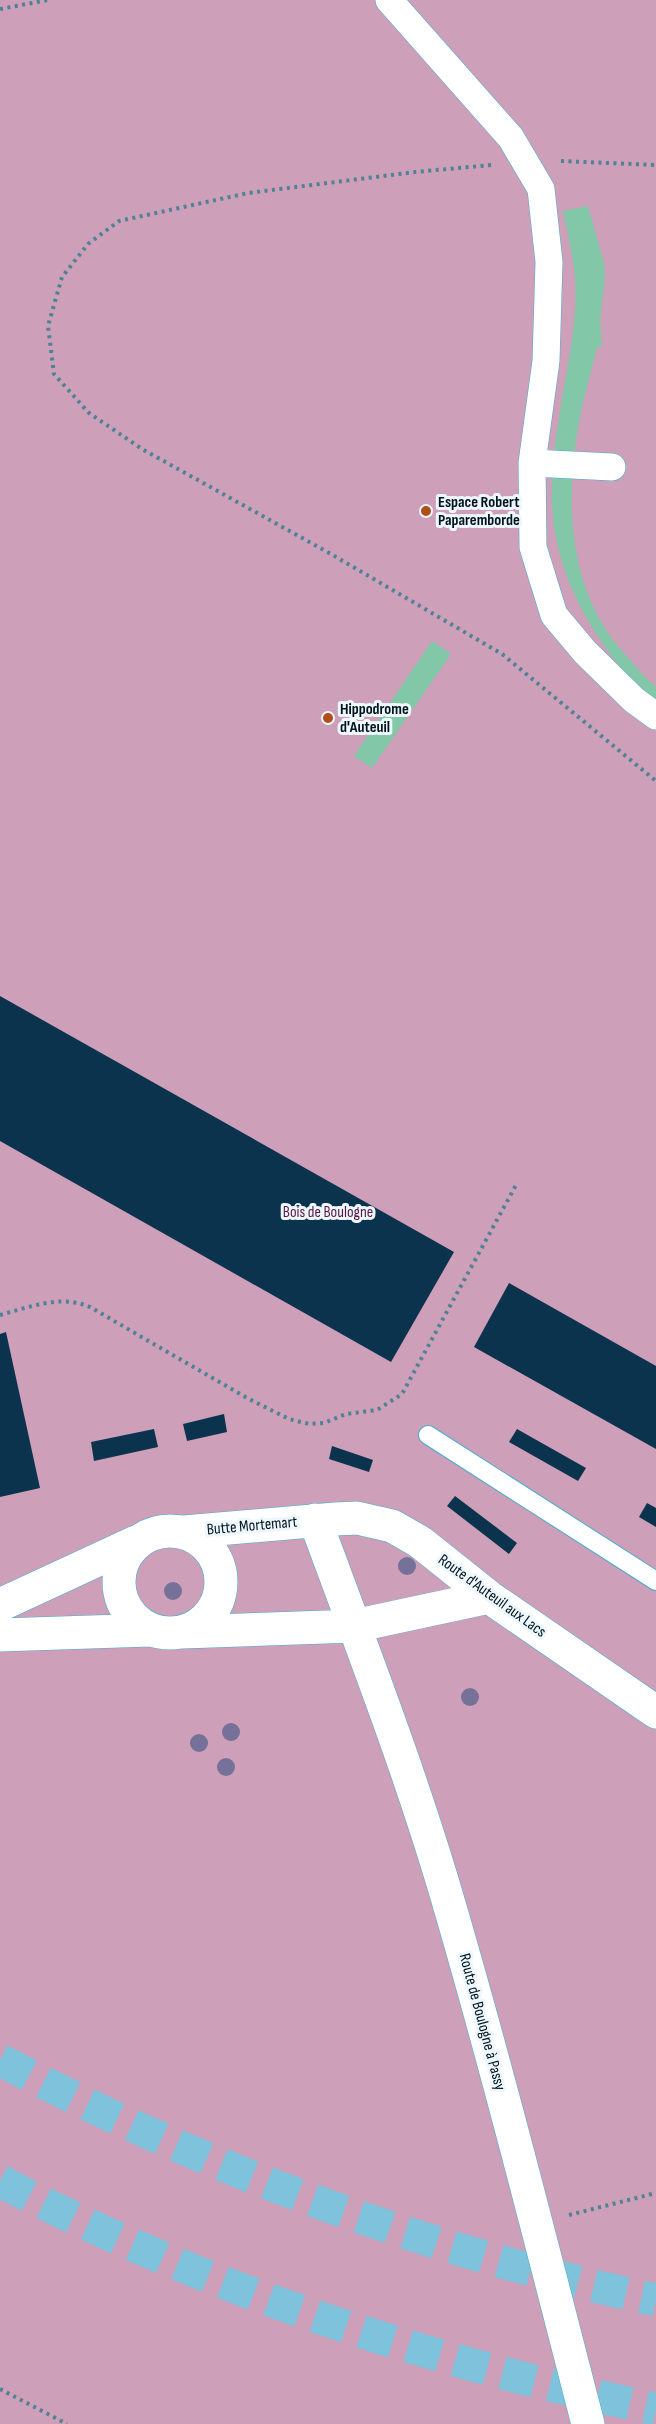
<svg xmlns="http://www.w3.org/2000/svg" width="656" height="2424" font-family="'Sofia Sans Condensed',sans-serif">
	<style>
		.green { fill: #cd9fb9 }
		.water { fill: #82c7a7 }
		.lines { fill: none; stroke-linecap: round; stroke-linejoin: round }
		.stream { stroke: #82c7a7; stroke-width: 10 }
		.building { fill: #0c334e }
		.trunk-tunnel { stroke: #7ec2dc; stroke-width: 33; stroke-dasharray: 33 16; stroke-linecap: butt }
		.service-casing { stroke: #44add0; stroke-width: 20 }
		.pedestrian-casing { stroke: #44add0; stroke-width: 28 }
		.minor-casing { stroke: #44add0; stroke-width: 34 }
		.path { stroke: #508296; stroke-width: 4; stroke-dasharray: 3 4.5; stroke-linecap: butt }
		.service { stroke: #fff; stroke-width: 18 }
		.pedestrian { stroke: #fff; stroke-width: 27 }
		.minor { stroke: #fff; stroke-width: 33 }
		.tree { fill: #757198 }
		.poi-dot { fill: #b14d1a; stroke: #eef7fb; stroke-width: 2 }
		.labels { text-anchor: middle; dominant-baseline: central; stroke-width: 6; stroke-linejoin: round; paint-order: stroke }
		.poi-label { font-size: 16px; font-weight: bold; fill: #01141c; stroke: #eef7fb; text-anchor: start }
		.park-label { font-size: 16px; fill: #5c1645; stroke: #eef7fb }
		.street-label { font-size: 16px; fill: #01141c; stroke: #eef7fb }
	</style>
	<rect width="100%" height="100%" fill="#94e1fe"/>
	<!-- green -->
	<path class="green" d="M0,0H656V2424H0Z"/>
	<!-- water -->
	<path class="water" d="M588,206L604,263L605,277L600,320L602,347H597C591,374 582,401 578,428C566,499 568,579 613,640C622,651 631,661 640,671L632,680C591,635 560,580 553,518C549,481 555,442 561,405C566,374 573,342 575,310C578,276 570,244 563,211Z
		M432,641L451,654L372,768L354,756Z"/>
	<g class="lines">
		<!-- stream -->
		<path class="stream" d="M636,675L656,694"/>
	</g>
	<!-- building -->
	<path class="building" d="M0,996L454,1252L391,1362L0,1141Z
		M509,1283L656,1366V1449L474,1347Z
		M6,1332L40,1488L0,1497V1334Z
		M224,1414L227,1432L187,1441L183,1424Z
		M154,1429L158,1447L94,1461L91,1442Z
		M517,1429L586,1468L578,1481L509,1442Z
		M332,1446L373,1460L369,1472L329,1459Z
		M455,1496L517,1543L509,1554L447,1506Z
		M647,1503L656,1508V1527L639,1517Z"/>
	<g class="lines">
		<!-- trunk-tunnel -->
		<path class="trunk-tunnel" d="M0,2060C207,2170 427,2251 656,2300
			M0,2181C206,2289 429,2362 656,2409"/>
		<defs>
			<path id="service" d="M428,1435L656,1581"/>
			<path id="pedestrian" d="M389,0L511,138L541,189L549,262L546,361L532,463L533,547L554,615L585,652L634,700L656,716
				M532,463L612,467"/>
			<path id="minor" d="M315,1520C363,1650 414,1781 452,1914C501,2083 544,2254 588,2424
				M119 1582a51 51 0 1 1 102 0a51 51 0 1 1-102 0Z
				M184,1532L335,1519L357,1518L392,1526L420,1542L489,1597L656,1712
				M0,1605L136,1542
				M183,1632L354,1626L489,1597
				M0,1635L150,1630"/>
		</defs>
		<!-- service casing -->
		<use href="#service" class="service-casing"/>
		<!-- pedestrian casing -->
		<use href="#pedestrian" class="pedestrian-casing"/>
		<!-- minor casing -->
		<use href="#minor" class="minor-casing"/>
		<!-- path -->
		<path class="path" d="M0,9L48,0
			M561,161L656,165
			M491,165L415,172L248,193L119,221L88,244L62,277L48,326L54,374L89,413L142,449L331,554L502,654L656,781
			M0,1315C30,1307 61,1294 90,1307L247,1398L289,1419L309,1424L324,1423L346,1414L377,1410L402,1394L516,1185
			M569,2215L656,2193
			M0,2389L67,2424"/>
		<!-- service -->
		<use href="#service" class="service"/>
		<!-- pedestrian -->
		<use href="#pedestrian" class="pedestrian"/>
		<!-- minor -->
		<use href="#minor" class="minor"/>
	</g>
	<!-- trees -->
	<g class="tree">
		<circle cx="407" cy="1566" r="9"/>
		<circle cx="173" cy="1591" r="9"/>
		<circle cx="470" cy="1697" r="9"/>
		<circle cx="231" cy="1732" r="9"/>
		<circle cx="199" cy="1743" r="9"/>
		<circle cx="226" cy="1767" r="9"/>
	</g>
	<!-- markers -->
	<g class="poi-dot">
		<circle cx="426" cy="511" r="6"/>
		<circle cx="328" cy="718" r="6"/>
	</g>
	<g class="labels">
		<!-- poi labels -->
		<g class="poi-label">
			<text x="438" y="502">Espace Robert<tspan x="438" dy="18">Paparemborde</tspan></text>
			<text x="340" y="709">Hippodrome<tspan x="340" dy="18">d'Auteuil</tspan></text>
		</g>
		<!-- park labels -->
		<g class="park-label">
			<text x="328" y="1212">Bois de Boulogne</text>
		</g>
		<!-- street labels -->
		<g class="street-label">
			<text transform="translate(252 1526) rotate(-5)">Butte Mortemart</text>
			<text transform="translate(492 1596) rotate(36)">Route d'Auteuil aux Lacs</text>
			<text transform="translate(482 2022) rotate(75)">Route de Boulogne à Passy</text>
		</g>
	</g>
</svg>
